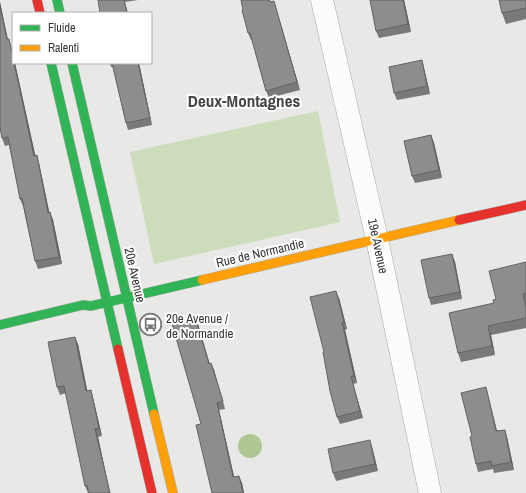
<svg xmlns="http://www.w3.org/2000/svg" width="526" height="493" font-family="'Archivo Narrow',sans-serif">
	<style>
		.green { fill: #cddcba }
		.water { fill: #afc692 }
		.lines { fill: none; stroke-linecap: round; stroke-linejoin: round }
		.street-casing { stroke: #a6a6a6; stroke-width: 23 }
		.fast-casing { stroke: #a6a6a6; stroke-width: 10 }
		.slow-casing { stroke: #a6a6a6; stroke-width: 10 }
		.jam-casing { stroke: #a6a6a6; stroke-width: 10 }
		.street { stroke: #fcfcfb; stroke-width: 22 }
		.fast { stroke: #30b455; stroke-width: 9 }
		.slow { stroke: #ff9f0a; stroke-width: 9 }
		.jam { stroke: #e5322d; stroke-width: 9 }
		.wall { fill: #797979 }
		.shaded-wall { fill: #636363 }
		.building { fill: #8d8d8d; stroke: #636363 }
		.labels { text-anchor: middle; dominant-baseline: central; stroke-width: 4; stroke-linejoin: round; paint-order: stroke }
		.street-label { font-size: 13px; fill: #383837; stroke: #fff }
		.poi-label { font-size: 13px; fill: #383837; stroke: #fff; text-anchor: start }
		.district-label { font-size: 17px; font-weight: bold; fill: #444643; stroke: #fff }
	</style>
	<rect width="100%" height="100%" fill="#e8e8e7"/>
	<!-- green -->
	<path class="green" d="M318,111L340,222L154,264L130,152Z"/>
	<!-- water -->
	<path class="water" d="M238 446a12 12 0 1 1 24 0a12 12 0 1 1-24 0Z"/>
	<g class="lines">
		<defs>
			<path id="street" d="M322,0L377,239L430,493"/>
			<path id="fast" d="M57,0L60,13
				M51,63L118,349
				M72,63L154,414
				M0,325L83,305L91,306L202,280"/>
			<path id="slow" d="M202,280L459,220
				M154,414L173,493"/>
			<path id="jam" d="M37,0L40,13
				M459,220L526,205
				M118,349L152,493"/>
		</defs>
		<!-- street casing -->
		<use href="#street" class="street-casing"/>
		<!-- fast casing -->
		<use href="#fast" class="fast-casing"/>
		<!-- slow casing -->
		<use href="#slow" class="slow-casing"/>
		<!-- jam casing -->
		<use href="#jam" class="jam-casing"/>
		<!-- street -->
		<use href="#street" class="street"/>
		<!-- fast -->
		<use href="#fast" class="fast"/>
		<!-- slow -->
		<use href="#slow" class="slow"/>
		<!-- jam -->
		<use href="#jam" class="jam"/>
	</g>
	<!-- wall -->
	<path class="wall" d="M98,0H138L125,2Z
		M241,0H270L271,2L274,1L276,8L300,90L269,98L266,91L252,40H251L248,33Z
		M404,0L411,32L379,38L376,31Z
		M526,0V19L506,24L502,13Z
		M0,2L8,39L11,46L13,63H15L35,155L39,163L49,212H50L53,220L62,264L38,269L35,261L23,206L20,199L9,145L5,146L2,138L0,128Z
		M422,60L424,68L430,94L397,100L394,93Z
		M110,63H139L152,125L128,130L126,123L113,67H111Z
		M431,135L434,143L442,178L415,183L412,176Z
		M452,254L455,262L462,299L431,305L429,298Z
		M526,262V328L491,335L495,355L461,362L458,353L496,299Z
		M339,298L347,329L345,330L357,383L353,384L363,418L340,424L337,417L324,352Z
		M198,324L209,364L211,363L214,370L225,409L219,410L234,477L242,483L244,493L201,424Z
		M78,344L87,391L91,390L93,398L102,436L98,437L110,493H88L85,486L66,393L60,395L57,387Z
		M486,387L497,431L507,437L514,470L494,473L493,469L478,472L476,464L472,436Z
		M372,447L378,471L336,481L333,473Z"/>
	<!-- shaded-wall -->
	<path class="shaded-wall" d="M124,0H125V2L128,13H127Z
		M403,0H404L411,32L408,24Z
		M274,1L276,8L300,90L297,82Z
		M0,2L9,47L7,39L0,7Z
		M9,39L13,53V58Z
		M422,60L424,68L430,94L427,86Z
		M14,63H15L37,163L34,156Z
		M138,63H139L152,125L150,118Z
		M431,135L434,143L442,178L439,170Z
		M37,155L39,163L51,220L48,213Z
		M50,212L53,220L62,264L59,257Z
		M452,254L455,262L462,299L460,292Z
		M336,291L339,298L347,329L344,322Z
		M195,317L198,324L212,371L209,364Z
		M342,322L345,330L357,383L354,376Z
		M488,326L491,335L495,355L492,346Z
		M75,337L78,344L89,399L86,391Z
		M211,363L214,370L225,409L223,401Z
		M351,376L353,384L363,418L360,411Z
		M486,387L499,439L496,431Z
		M91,390L93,398L102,436L99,428Z
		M217,403L219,410L236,485L233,477Z
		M95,429L98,437L110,493Z
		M505,430L507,437L514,470L511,462Z
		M370,440L372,447L378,471L375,464Z
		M239,476L242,483L244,493H243Z"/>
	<!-- building -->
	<path class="building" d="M98,0H124L127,13H100Z
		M241,0H269L270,2L274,1L297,82L266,91L250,33H248L242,10H243Z
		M370,0H403L408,24L376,31Z
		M499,0H526V8L502,13Z
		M0,7L7,39H9L13,58V63H14L34,156L37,155L48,213L50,212L59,257L35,261L22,198L20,199L8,137L2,138L0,128Z
		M422,60L427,86L394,93L389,67Z
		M112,63H138L150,118L126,123Z
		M431,135L439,170L412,176L404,141Z
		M452,254L460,292L429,298L421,260Z
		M526,262V293L523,294L526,307V318L488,326L492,346L458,353L449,313L494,303L493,300L496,299L489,271Z
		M336,291L344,322H342L354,376H351L360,411L337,417L330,391L323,352H324L310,297Z
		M195,317L209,364L211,363L223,401L217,403L233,477L239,476L243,493H212L196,425L201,424L172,324Z
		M75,337L86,391L91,390L99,428L95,429L110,493H89L87,485L85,486L64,386L57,387L48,342Z
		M486,387L496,431L505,430L511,462L492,466L491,461L476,464L470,437L472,436L461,393Z
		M370,440L375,464L333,473L328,449Z"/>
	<!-- icons -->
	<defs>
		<symbol id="bus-ring" viewBox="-11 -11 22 22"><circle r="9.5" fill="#fff" stroke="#767675" stroke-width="1.5"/><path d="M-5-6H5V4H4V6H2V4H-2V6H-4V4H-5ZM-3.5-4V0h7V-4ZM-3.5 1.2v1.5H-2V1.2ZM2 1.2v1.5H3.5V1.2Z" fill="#767675"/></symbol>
	</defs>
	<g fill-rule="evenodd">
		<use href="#bus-ring" x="138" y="312" width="25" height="25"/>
	</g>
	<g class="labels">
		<!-- street labels -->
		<g class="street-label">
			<text transform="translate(378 246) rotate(78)">19e Avenue</text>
			<text transform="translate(260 253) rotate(-13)">Rue de Normandie</text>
			<text transform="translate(135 275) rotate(77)">20e Avenue</text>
		</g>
		<!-- poi labels -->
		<g class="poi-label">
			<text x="166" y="318">20e Avenue /<tspan x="166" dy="15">de Normandie</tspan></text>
		</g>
		<!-- district labels -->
		<g class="district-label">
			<text x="244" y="100">Deux-Montagnes</text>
		</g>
	</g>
	<!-- legend -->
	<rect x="12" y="12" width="140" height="52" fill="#ffffff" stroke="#afafaf"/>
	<rect x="20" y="25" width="20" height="6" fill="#30b455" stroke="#afafaf"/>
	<text x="48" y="32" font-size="12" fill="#383837">Fluide</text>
	<rect x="20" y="45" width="20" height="6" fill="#ff9f0a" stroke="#afafaf"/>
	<text x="48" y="52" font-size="12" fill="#383837">Ralenti</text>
</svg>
